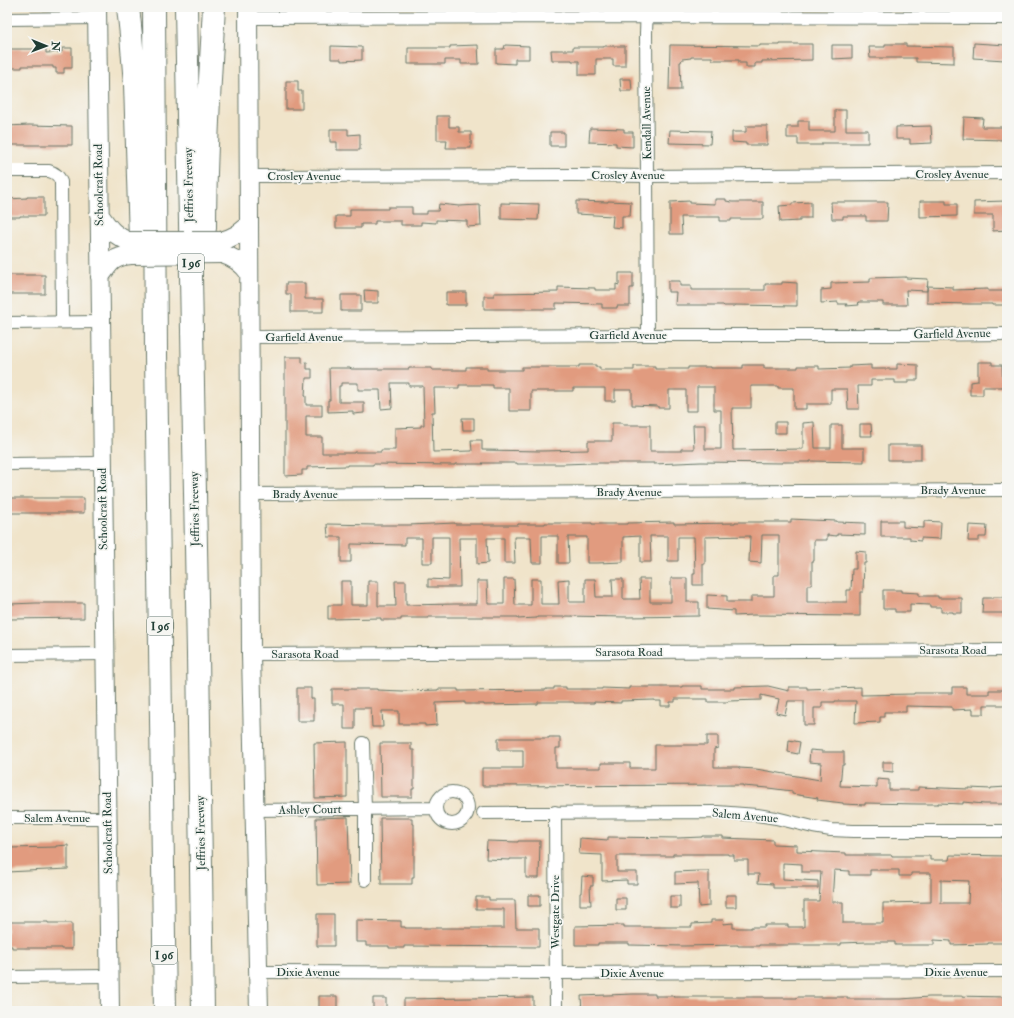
<svg xmlns="http://www.w3.org/2000/svg" width="1014" height="1018" font-family="'IM FELL Double Pica',serif">
	<style>
		.building { fill: #e19b7f; fill-rule: evenodd }
		.lines { fill: none; stroke-linecap: round; stroke-linejoin: round }
		.street-casing { stroke: #687768; stroke-width: 14 }
		.secondary-casing { stroke: #687768; stroke-width: 20 }
		.highway-casing { stroke: #687768; stroke-width: 24 }
		.street { stroke: #fff; stroke-width: 12 }
		.secondary { stroke: #fff; stroke-width: 18 }
		.highway { stroke: #fff; stroke-width: 22 }
		.secondary-bridge-casing { stroke: #687768; stroke-width: 20; stroke-linecap: butt }
		.secondary-bridge { stroke: #fff; stroke-width: 18 }
		.labels { text-anchor: middle; dominant-baseline: central; stroke-width: 3.5; stroke-linejoin: round; paint-order: stroke }
		.shield { fill: #f6f6f2; stroke: #60746d; stroke-width: 1 }
		.shield-label { font-size: 11px; font-weight: bold; fill: #1f3d34 }
		.street-label { font-size: 12px; fill: #1f3d34; stroke: #f6f6f2 }
	</style>
	<rect width="100%" height="100%" fill="#f6f6f2"/>
	<filter id="ink" filterUnits="userSpaceOnUse"><feTurbulence type="fractalNoise" baseFrequency=".025" numOctaves="2"/><feDisplacementMap in="SourceGraphic" scale="8" xChannelSelector="R" yChannelSelector="G"/><feConvolveMatrix kernelMatrix="1 2 1 2 8 2 1 2 1" color-interpolation-filters="sRGB"/></filter>
	<filter id="wash" filterUnits="userSpaceOnUse"><feTurbulence type="fractalNoise" baseFrequency=".012" numOctaves="4" result="noise"/><feDisplacementMap in="SourceGraphic" scale="16" xChannelSelector="R" yChannelSelector="G"/><feGaussianBlur stdDeviation="0.9" result="paint"/><feColorMatrix in="noise" values="0 0 0 0 0 0 0 0 0 0 0 0 0 0 0 0 0 1.4 0 .05"/><feComposite in="paint" operator="in"/></filter>
	<g filter="url(#wash)">
		<rect width="100%" height="100%" fill="#f0e4ca"/>
		<g id="blocks">
			<!-- building -->
			<path class="building" d="M974,43L1006,45L1005,60L973,58Z
				M780,44H812V60L762,61V63H755V67H746V63H739V60H712V57H691V58L682,59L681,62H680L681,90H669L670,45L760,46V45H780Z
				M885,44H906V46L954,47V63L916,62V58H870L869,47H885Z
				M478,45L479,64H461V60H445V64H408V48H450V46Z
				M505,45L529,46V59H515V64L496,63V49H504Z
				M832,45H852V58L832,59Z
				M331,46L362,47V60L341,61V59H331Z
				M604,46H625V66H613V59H596V75H579V61H572V60H552L551,50H573V47H604Z
				M36,48H46V53L62,52V48H72V68H64V73H56V68H53V66H22V68H7V49H36Z
				M620,79H631L632,91H621Z
				M286,81H298V91H302V109H286Z
				M835,110H846V130H868V143H822V145H798V138H787V127H798V121H809V131H835Z
				M437,116H449V127H459V132H471V148H446L447,140H437Z
				M964,117L983,118L982,127H1007V140L963,139Z
				M29,125L72,126V145H7V126Z
				M746,126H767V145H746V143L732,142V132H746Z
				M931,126L932,143L910,144V139H896V127Z
				M590,128L624,129V132H633V147L616,146V143L589,142Z
				M330,129H348V135L360,134V150H337V142H330Z
				M670,130L711,131L710,144L669,143Z
				M550,132H564V146H550Z
				M27,197H44V216H20V217H7V199L27,198Z
				M715,199H726V201L732,202H763V219H731V221H720V217H681L682,234H670V202L690,201V203L715,204Z
				M576,201L608,202V201L631,202L630,216H622V228L612,227L613,216L576,214Z
				M920,201H946V204H957V216L920,217Z
				M1006,201V230L993,231V215H974V202Z
				M811,202V218H800V221L780,222L779,206L792,205V203Z
				M831,202H888L887,221H866V216H843V219H832Z
				M501,203L539,204L538,220L501,219Z
				M439,204L459,206L480,205L481,226L467,227V221L436,220V223L421,222V225H401V221H375V224H361V228H336V216H350V209H388V207H412V214H427V211H438Z
				M619,273H633V288H630V306H617V308H602V304L556,303V309H484V296H494V293L558,292V287L595,288V290H616V284L619,285Z
				M7,275H45V294H7Z
				M906,277V278L928,279L927,291L906,290L907,305H883V302H858L859,305L846,306L847,304H838V302L821,303V290L831,289V283L870,282V278Z
				M668,281H680V286H691V290H765V284H782V282L797,283V306L735,305V306H724L723,305H675L676,292H668Z
				M286,283H305V299H323V312H291V294H286Z
				M927,286L953,287V290L988,289V291H1007V305H992V304H970L927,303Z
				M364,290L378,291V303H365Z
				M446,292H466V305H446Z
				M341,295H361V311H341Z
				M285,357H302V363L307,362V369H312V378H306L305,396H306V405H322V416H306V437H322V453H354V452H381V450H395V428L421,427V425H424L423,386H409V383H391L392,408L381,409L380,390H358V383H341V386H339V402H364V413L353,414V411L328,412V400H330L329,368H350L351,369H409V368H432V370H466V367H487V370H522V367H579V365H596V367H600V370H634V366H655V369H688V367H710V368H743V365H764V368H798V366H819V369L850,368V366L871,365V369H897V364L918,365V380H909V383H895V380H871V386H858L859,409H848L847,389H831V404H806V409H794V388H778V386H751V408H732L733,450L803,449V423L814,422L815,448H831V425H842V448H864V462L810,461V462H782V463L701,462L654,464V463H591L564,464H517V463H482L483,464H455V465L373,464V465H347V466L307,467V470H302V475L285,476ZM459,385H493V388H509V411H531V391H573V388H605V401H615V390H632V405L658,406V408H669V390H686V411H697V387H714V410H721V449H705V425H693L694,449H681V451H650V425H623V423H612V441H588V450L542,451L482,450V440H471L472,451L433,452L432,412H435L434,388H459Z
				M978,362H992V365H1002L1003,387H983V395H970V382L978,381Z
				M462,418H474V430H463Z
				M775,422H786V433H775Z
				M860,424H871L872,436H860Z
				M888,445H921V460H888Z
				M10,498H84V513H10Z
				M791,519L811,520L837,521V522L865,523V535L837,534V536L827,535V540H814V561H812V585H807V602H847V590H851L852,569H856V551L866,552V563H864L863,592H860V616L753,615L734,616V611L707,609V595L727,596V602H751V596H774V575H779V535H762L761,563L749,562L750,536L705,537V564H703V585H693V574H695L694,537H678V561H668V536H650L651,562H640V536L623,537V562L597,563H587V537H568L569,563H558V536H542V563H532L531,537H514L515,563H504V538H487L488,563L477,564V538H459L460,587H428V579L449,580V537H432V563H422V538H405V545L351,544V562H341V537H328L327,524L374,525H409L455,523V524H483V525H518V524H545V523H592V524H627V523L674,522V524L735,523V522H791Z
				M881,521H903V527L924,528V521L941,522L940,539L921,538V541L910,540V537H881Z
				M969,525L987,526L986,537H979V541H968Z
				M671,578H687V602H699V616L627,617L565,616V617H537V618L518,619V617H428V618H401V620H381V618L328,619V605H341V581H351V605H368V581H378V606H396L395,581H406V605L455,604H477V581H487L488,604H504V579H514L515,605H531V579H541V604H559L558,580L569,579V602H585V579H595L596,597H613L612,579H623V599H640L639,579H650V602H671Z
				M883,590H901V592L919,593V596H938V598H962V613H953V612H941V607H930V605L910,604V612H895V609H883Z
				M993,597H1007V613H982L983,598H993Z
				M36,603H84V618L10,619V604Z
				M682,686H702V689H735V687L768,686L789,691V687H807V689L861,687V695L914,694V693H952V687H966V694H989V690H1007V705H984V714H973V709L952,710V707L906,706V712H884V717H880V722L855,723L856,701H835V702H822V708H814V725H804V701H788L785,715L776,713L779,699L761,695V700L728,701V702H708V699H675V702H670V706H661V701H655V700L621,701V703L594,702V703H574V702H538V704L484,705V704H465V702L436,703L437,725L425,726V724H399V711H382L383,727H372L371,708H355V729H344V704H332V689H377V690L403,691L438,690V689H458V691L546,690V689H554V687H566V689H602V688L629,689V687H682Z
				M297,688H311V699H314V721H297Z
				M707,736H718V748L714,749V767H739V768L756,769L820,780L821,763L809,762L810,750L822,751V752H844V765H842L840,786L877,787V779L889,780V790H918V787L969,789V788L991,789V788L1007,787V804H984L963,802V804L938,803V804H918L865,803V805L843,804V803L817,800L818,798L792,794V791L768,788L743,786V785L482,786V768H523V750H498V738H549V737H560V748H556V768H601V763H630V768H655V745H707Z
				M789,740L800,742L798,754L788,752Z
				M347,742V797L315,798L314,743Z
				M380,743H411V750H414V789H412V797H381Z
				M883,762H893V772L883,771Z
				M348,817L350,884L317,885L316,818Z
				M380,818H412V824H414V877H412V884H381Z
				M702,836H723V838L773,840V844L797,845V851L846,853V855H892V856H930V860H949L950,855L1007,856V878H1003V902L1007,903V943H988V944L951,945V941L934,940V945H895V942H867L841,943V945H759V946H738V945L683,946L629,945V943H598V945H575V926L624,925V927H692V924L711,923V920H724L723,924L733,923V928H751V927H765V925H788V927H804V901H819L821,872H802V864L783,863V879L818,881V888H773V884L758,883L759,874H748V860H734V855H728V854H673V856H617V872H637V884H627V880L602,881V855L579,854L580,838L608,840V837L678,838L702,837ZM834,870L849,871V875H870V870H899V876H911V873H931V902L883,903V923H843V902H832ZM941,880L969,881L968,903H941Z
				M487,841L518,842V841H540L539,878H526V859H510V860L486,859Z
				M68,845V869L7,872V851H9V848L56,847V846Z
				M698,871H709V906L699,907L698,883L675,884V872Z
				M582,876L593,877V886H590L591,905H580V893H581Z
				M528,895H540V906H528Z
				M726,895H736V907H726Z
				M670,896H680V908H670Z
				M476,897H489V900H515L516,928H539V947L404,946V948H389V946H366V942H356V920L401,921V927H405V928H504V909H476Z
				M616,898H626V910H616Z
				M317,914H334V946H317Z
				M7,922H48V923H72V949H61V948H12V946H7Z
				M633,994H655V996H674L673,997H764V998H797V997H847V999H901L929,997H954V996L1007,997V1011H633V1009H601V1011H582L581,996Z
				M319,996H337V1011H319Z
				M533,997V1011H404V999Z
				M373,998H386V1011H373Z"/>
		</g>
	</g>
	<g filter="url(#ink)">
		<use href="#blocks" fill-opacity="0" stroke="#687768" stroke-width="1"/>
		<g class="lines">
			<defs>
				<path id="street" d="M647,7L646,33L647,176L648,335
					M248,18L646,17L1007,18
					M7,19L97,18
					M7,171H49C56,173 59,176 61,182L62,322
					M249,176L576,175L647,176L1007,173
					M7,323L101,322
					M249,337L648,335H908L1007,334
					M7,464L102,463
					M250,494L1007,490
					M251,654L1007,650
					M7,655L105,654
					M363,743L365,809V880
					M436 808a16 16 0 1 1 32 0a16 16 0 1 1-32 0Z
					M254,810L436,808
					M555,812L556,1011
					M483,813L717,812L757,815L776,818L813,827L831,830L853,831H1007
					M7,818H107
					M258,972L556,973L1007,971
					M7,977L109,976"/>
				<path id="secondary" d="M97,7L110,1011
					M248,7L251,654L259,1011
					M99,214C108,226 113,236 129,241
					M221,241C233,238 240,233 249,225
					M222,254C233,257 242,263 249,273
					M100,277C110,263 112,257 131,255"/>
				<path id="highway" d="M128,7L131,35L135,84L140,239
					M154,7L156,354L165,1011
					M186,7L198,654L203,1011
					M205,228C205,154 210,81 214,7"/>
			</defs>
			<!-- street casing -->
			<use href="#street" class="street-casing"/>
			<!-- secondary casing -->
			<use href="#secondary" class="secondary-casing"/>
			<!-- highway casing -->
			<use href="#highway" class="highway-casing"/>
			<!-- street -->
			<use href="#street" class="street"/>
			<!-- secondary -->
			<use href="#secondary" class="secondary"/>
			<!-- highway -->
			<use href="#highway" class="highway"/>
			<defs>
				<path id="secondary-bridge" d="M129,241H221
					M131,255L222,254"/>
			</defs>
			<!-- secondary-bridge casing -->
			<use href="#secondary-bridge" class="secondary-bridge-casing"/>
			<!-- secondary-bridge -->
			<use href="#secondary-bridge" class="secondary-bridge"/>
		</g>
	</g>
	<g class="labels">
		<!-- shield labels -->
		<g class="shield">
			<rect x="178" y="254" width="26" height="18" rx="3"/>
			<rect x="147" y="617" width="26" height="18" rx="3"/>
			<rect x="151" y="946" width="26" height="18" rx="3"/>
		</g>
		<g class="shield-label">
			<text x="191" y="263">I 96</text>
			<text x="160" y="626">I 96</text>
			<text x="164" y="955">I 96</text>
		</g>
		<!-- street labels -->
		<g class="street-label">
			<text transform="translate(647 123) rotate(-91)">Kendall Avenue</text>
			<text x="952" y="174">Crosley Avenue</text>
			<text x="628" y="175">Crosley Avenue</text>
			<text x="304" y="176">Crosley Avenue</text>
			<text transform="translate(99 185) rotate(-91)">Schoolcraft Road</text>
			<text transform="translate(189 185) rotate(-91)">Jeffries Freeway</text>
			<text transform="translate(952 334) rotate(-1)">Garfield Avenue</text>
			<text x="628" y="335">Garfield Avenue</text>
			<text x="304" y="337">Garfield Avenue</text>
			<text x="953" y="490">Brady Avenue</text>
			<text x="629" y="492">Brady Avenue</text>
			<text x="305" y="494">Brady Avenue</text>
			<text transform="translate(103 509) rotate(-91)">Schoolcraft Road</text>
			<text transform="translate(195 509) rotate(-91)">Jeffries Freeway</text>
			<text x="953" y="650">Sarasota Road</text>
			<text x="629" y="652">Sarasota Road</text>
			<text x="305" y="654">Sarasota Road</text>
			<text transform="translate(310 810) rotate(-1)">Ashley Court</text>
			<text transform="translate(745 816) rotate(5)">Salem Avenue</text>
			<text x="57" y="818">Salem Avenue</text>
			<text transform="translate(108 833) rotate(-91)">Schoolcraft Road</text>
			<text transform="translate(201 833) rotate(-91)">Jeffries Freeway</text>
			<text transform="translate(555 912) rotate(-90)">Westgate Drive</text>
			<text x="308" y="972">Dixie Avenue</text>
			<text x="956" y="972">Dixie Avenue</text>
			<text x="632" y="973">Dixie Avenue</text>
		</g>
	</g>
	<!-- margin -->
	<rect width="1014" height="1018" fill="none" stroke="#f6f6f2" stroke-width="24"/>
	<!-- north arrow -->
	<g transform="translate(46 46) rotate(91)" stroke="#f6f6f2" stroke-width="3" paint-order="stroke">
	<path d="M0-3L7 15L0 10L-7 15Z" fill="#1f3d34"/>
	<text y="-6" font-size="11" font-weight="bold" text-anchor="middle" fill="#1f3d34">N</text>
	</g>
</svg>
